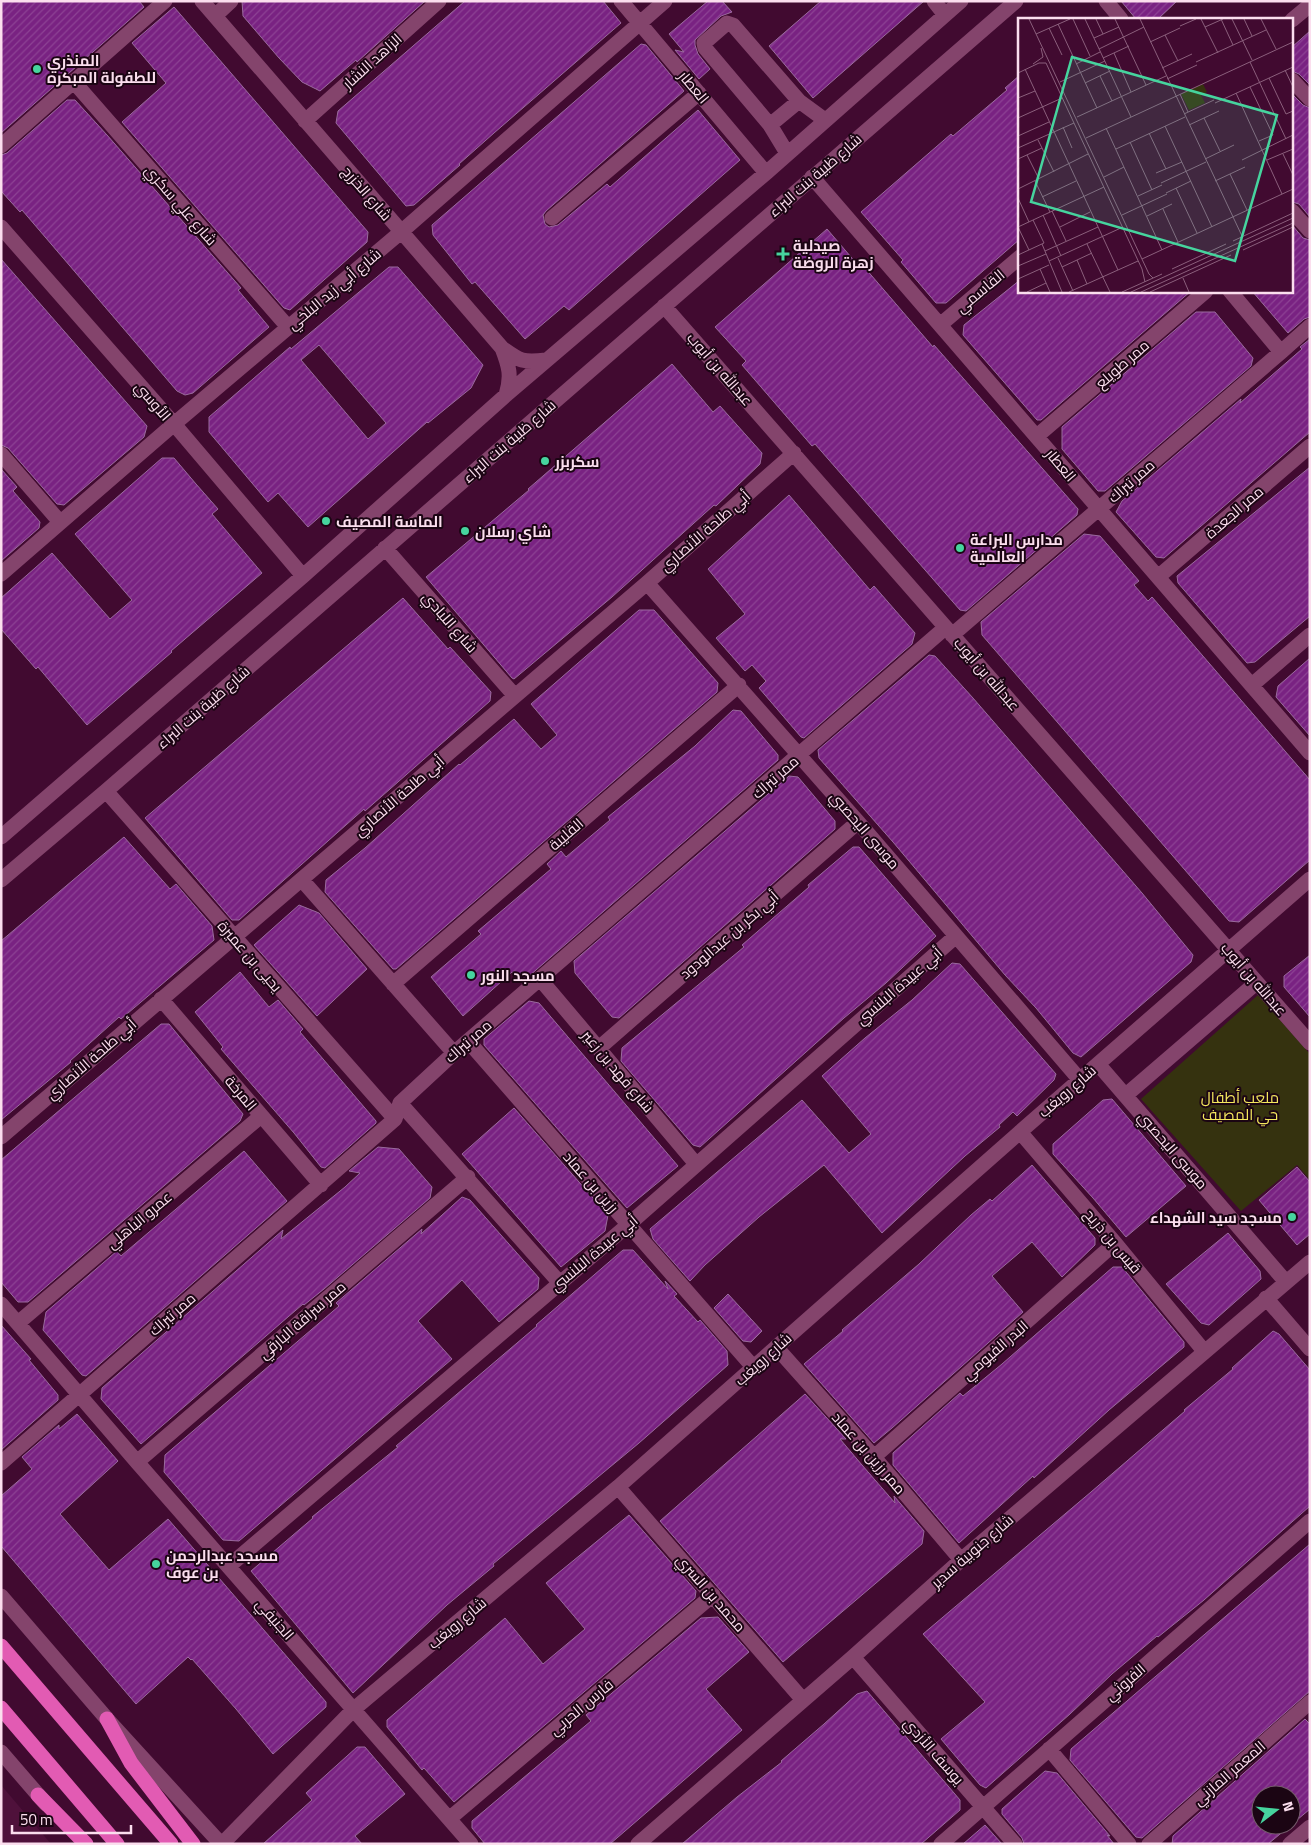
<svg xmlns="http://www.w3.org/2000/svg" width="1311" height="1845" font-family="'Titillium Web',Cairo,sans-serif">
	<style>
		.built { fill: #4f113b }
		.garden { fill: #35320f }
		.building { fill: url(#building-hatch); stroke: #9a6a9e; fill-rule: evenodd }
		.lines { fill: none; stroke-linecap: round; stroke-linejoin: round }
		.minor { stroke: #84446c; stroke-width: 15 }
		.major { stroke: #e25bb3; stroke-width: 15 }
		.poi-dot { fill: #46d49e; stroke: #1b0513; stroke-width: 2 }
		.labels { text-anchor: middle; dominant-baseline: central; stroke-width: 4; stroke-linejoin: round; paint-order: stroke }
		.poi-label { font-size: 15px; font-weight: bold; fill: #fbdeee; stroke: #1b0513; text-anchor: start }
		.street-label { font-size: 15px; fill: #fbdeee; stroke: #1b0513 }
		.park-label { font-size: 15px; fill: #f5e85e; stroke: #1b0513 }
		.inset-road { fill: none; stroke: #8b5f7c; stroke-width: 1 }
		.view { fill: #46d49e; fill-opacity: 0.15; stroke: #46d49e; stroke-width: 2.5 }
		.inset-edge { fill: none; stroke: #fbdeee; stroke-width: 2.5 }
	</style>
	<defs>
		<pattern id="building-hatch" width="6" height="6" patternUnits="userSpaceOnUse" patternTransform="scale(1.25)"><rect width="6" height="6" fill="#792282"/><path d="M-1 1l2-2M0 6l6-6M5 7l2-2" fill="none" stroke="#8d4294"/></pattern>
	</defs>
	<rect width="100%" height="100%" fill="#410a30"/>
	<!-- built -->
	<path class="built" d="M1,1785L51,1844H1Z"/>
	<!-- garden -->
	<path class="garden" d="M1258,995L1310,1054V1180L1297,1165L1241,1211L1141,1099Z"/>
	<!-- building -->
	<path class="building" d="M1,1H139L144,7L1,133Z
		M242,1H425L357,62L356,60L320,91L302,82L279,58L243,16Z
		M465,1H603L621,23L494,133L459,164L460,165L414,205L406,206L336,123L338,111Z
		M708,1H722L732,12L721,16L695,40V45L698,54L710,69L699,79L675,50L684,52L669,34Z
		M821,1H924L813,98L769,46Z
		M1121,1H1177L1158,19H1136Z
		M174,7L368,232L367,242L290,310L284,308L122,122L166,83L132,43Z
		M1310,31V85L1299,74L1292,71V47Z
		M641,44L646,45L684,91L546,211L543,215L545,224L549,227L558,225L607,184L610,187L698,110L740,160L569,310L564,306L525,339L475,282L472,284L433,235L432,225Z
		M1020,75V239L946,303H936L901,262L903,260L861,212L951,134L953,136L1007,90L1005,88Z
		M1292,94L1303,105L1310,108V217L1299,204L1292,202Z
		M67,100H75L107,135L241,288L238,290L269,327L193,393L185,395L177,391L22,210L20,212L1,191V155L7,153Z
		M1292,225L1303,238L1310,240V317L1304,319L1288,333L1252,291H1292Z
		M827,229L857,264L859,261L933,347L934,345L1078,509L1077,515L966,611L960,610L815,444L812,446L742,365L746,361L715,327Z
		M1,259L147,426L144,437L64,505L57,504L8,448L1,445Z
		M389,267H398L483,365L471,388L428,423L427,422L308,527L278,493L268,502L209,432V417L290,347L291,349ZM319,345L386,423L368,439L301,360Z
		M1020,280V291H1191L1041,420H1037L963,335L964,325Z
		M1196,312H1215L1253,358L1251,366L1105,491H1098L1062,449V427Z
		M1310,339V432L1164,558L1156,557L1116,512L1122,501L1241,399L1240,403L1302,349L1300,347Z
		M672,364L713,412L720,406L762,453L760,464L716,506L714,505L612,597L514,679L512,678L426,577L529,490L528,489Z
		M162,458H174L196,484L218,509L212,514L262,573L171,651L172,652L87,725L38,667L36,669L1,629V598L52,553L110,619L132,600L75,534Z
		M1310,467V616L1255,662L1247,663L1178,583L1177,576Z
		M1,469L17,487L13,491L40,522L39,528L1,561Z
		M789,495L870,590L874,586L915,633L912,644L804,738L801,737L759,688L766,681L752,665L745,671L716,638L745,614L708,569Z
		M1084,534L1100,536L1139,581L1134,585L1148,601L1152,597L1310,780V860L1239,922L1229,921L982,635L981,622Z
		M403,598L448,649L450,647L491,692L490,701L365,811L364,809L239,920H232L145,818Z
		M639,610H654L718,683L717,692L396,969H393L325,892L326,880L365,848L459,764L460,765L514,719L541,749L557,735L531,704Z
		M929,655L935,656L973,698L1142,893L1193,955L1191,962L1081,1057L1073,1053L1036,1008L1005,975L893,842L819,758L818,750Z
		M1310,658V736L1276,697L1278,686Z
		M733,710L741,711L778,755V760L521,983L512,972L463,1016L431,977L481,934L478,931L551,869L547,864L561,851L566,857L610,820L608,817L695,746Z
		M789,776L798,777L835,821V829L619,1018L612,1017L575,973L574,961Z
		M124,837L170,889L176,884L212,926L214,940L121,1019L119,1017L70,1061L71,1062L1,1120V941Z
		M853,847H859L936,936L886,983L844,1018L700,1147L693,1145L621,1061L622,1048L744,947L742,945L809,887L808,885Z
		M299,905L319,913L367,969L317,1016L254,945Z
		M1310,955V1017L1284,987V976Z
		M952,963L960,964L1056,1074L1054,1080L1017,1116L1013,1112L999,1125L1000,1127L965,1156L882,1233L824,1165L759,1217L705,1265L690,1281L653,1239L650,1229L802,1100L849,1153L871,1134L822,1076L865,1038L912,1000Z
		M240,972L269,1007L278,1000L303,1029L300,1032L376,1121V1123L325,1168L321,1167L294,1133L221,1049L223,1047L195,1012Z
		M529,1001L539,1003L678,1166L627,1208L484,1045V1039Z
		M161,1024H169L243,1114L240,1121L28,1302H18L1,1282V1160Z
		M1112,1099L1186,1186L1126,1237L1093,1198L1053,1154V1144L1103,1100Z
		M514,1108L608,1215L605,1231L561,1267L462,1154Z
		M378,1147L399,1149L432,1187L430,1198L324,1289L304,1305L303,1304L141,1444L101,1399L102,1388L283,1230L281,1239L345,1187L360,1173L349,1171Z
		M244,1151L287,1201L86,1376L82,1375L43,1330L46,1312L117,1251L121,1256Z
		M1032,1165L1095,1238V1245L1062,1277L1032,1242L992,1276L1023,1312L892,1428L874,1443L804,1364L843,1331L842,1330L919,1264L971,1215L990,1199L992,1201Z
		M1297,1167L1310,1182V1234L1297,1245L1259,1200Z
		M462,1197L470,1200L539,1278L538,1289L499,1322L462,1280L418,1321L452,1359L239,1541L223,1540L164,1472L165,1455L339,1306L336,1303L422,1229L421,1234Z
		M1228,1233L1260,1271L1261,1279L1209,1325L1201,1323L1166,1284Z
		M623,1250H633L668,1289L665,1281L677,1294L674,1296L698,1322L700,1320L727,1351L728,1365L639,1443L493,1564L494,1566L447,1605L353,1693L251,1571L313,1518L312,1517L398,1447L396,1446L537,1326L536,1325Z
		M1113,1267H1122L1184,1342V1347L1109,1410L1034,1478L1033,1476L959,1543L893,1465V1453L960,1393L963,1396L1002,1364Z
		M728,1294L762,1331L751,1342L743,1341L714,1308Z
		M1,1325L31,1359L29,1360L58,1395V1400L1,1450Z
		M1273,1331L1279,1334L1310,1370V1506L1204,1600L1158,1637L1157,1636L1112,1674L1070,1714L986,1788L980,1785L941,1739L985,1702L923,1634L1091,1492L1185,1411L1184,1410L1233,1369L1232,1368Z
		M805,1394L846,1439H840L862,1465L895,1503L894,1496L924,1531L922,1544L783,1662L660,1521Z
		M77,1414L118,1461L60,1514L109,1570L168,1519L326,1702V1707L273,1754L236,1709L192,1659L191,1660L188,1657L136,1704L1,1546V1496L32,1469L22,1457L59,1425V1429Z
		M629,1515L696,1591L695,1598L454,1802L424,1768L422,1770L387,1727V1720L505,1618L543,1664L585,1629L546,1583Z
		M1310,1544V1691L1142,1838L1136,1837L1070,1760L1071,1749Z
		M718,1617L749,1652L706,1689L742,1730L610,1844H485L472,1828V1821L591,1721L586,1715L701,1618Z
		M867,1691L960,1800V1810L921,1844H682L737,1797L782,1762L781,1761L824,1724L857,1694Z
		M1305,1719L1310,1724V1809L1291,1825V1795H1261V1825H1291L1268,1844H1172L1173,1836Z
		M357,1747H365L405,1794L355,1836L362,1844H263L312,1800L306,1793Z
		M1045,1771L1057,1773L1110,1836L1107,1835L1114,1844H1024L1022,1838L1002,1814V1809Z
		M985,1825L1002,1844H963Z"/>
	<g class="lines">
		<!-- minor -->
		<path class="minor" d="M202,1L502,348C520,361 523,363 546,360
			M621,1L766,173
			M934,1L945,15
			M1106,1L1121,19
			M215,16L231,1
			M1292,20L1310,5
			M1292,80L1310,99
			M74,82L288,327
			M305,121L439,1
			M770,125L799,101
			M1,146L165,1
			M787,153L770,125L705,48L704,43L727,23L733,25L799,101L825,120
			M812,177L1310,753
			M1292,211L1310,231
			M552,218L699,93
			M1,227L174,424L303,576
			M1230,291L1281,352
			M664,306L1310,1043
			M940,325L1020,257
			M502,348C509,366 512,376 506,395
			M1037,436L1206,291
			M1,454L60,522
			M385,548L515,696
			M1,574L174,424L401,232L665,1
			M1158,577L1310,446
			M647,583L858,822L1080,1080
			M952,635L1281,352L1310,326
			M1252,685L1310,635
			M106,791L395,1119
			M1,837L303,576L506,395L766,173L961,1
			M1,880L106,791L1016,1
			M302,880L454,1053
			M540,979L696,1164
			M393,984L739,685
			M161,999L321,1185
			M468,1041L754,1368
			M599,1048L858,822
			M1098,1064L1286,1282
			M1126,1095L1256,983
			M400,1103L559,1282
			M1020,1132L1115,1243L1204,1351
			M1,1137L647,583L794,453
			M1266,1298L1310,1349
			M1,1304L137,1462L471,1844
			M18,1323L261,1116
			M776,1347L874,1457L961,1560
			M874,1457L1115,1243
			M137,1462L468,1177
			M1,1463L395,1119L400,1103L454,1053L945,628
			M618,1487L803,1700
			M229,1566L628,1225L956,936
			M1,1596L107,1719L221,1844
			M853,1657L1015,1844
			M1049,1749L1129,1844
			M1,1752L46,1804
			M449,1819L713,1595
			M222,1844L354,1709L618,1487L1020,1132L1310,879
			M638,1844L853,1657L961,1560L1310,1262
			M941,1844L1310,1521
			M1149,1844L1310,1702
			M1290,1844L1310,1827"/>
		<!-- major -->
		<path class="major" d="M1,1646L171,1844
			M1,1708L117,1844
			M107,1719L131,1763L193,1844
			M38,1795L86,1844"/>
	</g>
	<!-- markers -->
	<g class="poi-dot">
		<circle cx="37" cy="69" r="5"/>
		<path d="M780.5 246.5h5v5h5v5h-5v5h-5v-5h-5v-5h5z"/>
		<circle cx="545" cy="461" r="5"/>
		<circle cx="326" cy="521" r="5"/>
		<circle cx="465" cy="531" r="5"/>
		<circle cx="960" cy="548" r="5"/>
		<circle cx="471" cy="975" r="5"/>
		<circle cx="1292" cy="1217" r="5"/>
		<circle cx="156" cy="1564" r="5"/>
	</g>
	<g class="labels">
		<!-- poi labels -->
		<g class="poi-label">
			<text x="47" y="60">المنذري<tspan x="47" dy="17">للطفولة المبكره</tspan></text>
			<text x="793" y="245">صيدلية<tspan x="793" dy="17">زهرة الروضة</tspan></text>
			<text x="555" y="461">سكربزر</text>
			<text x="336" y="521">الماسة المصيف</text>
			<text x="475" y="531">شاي رسلان</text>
			<text x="970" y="539">مدارس البراعة<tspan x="970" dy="17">العالمية</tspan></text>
			<text x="481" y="975">مسجد النور</text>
			<text x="1282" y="1217" text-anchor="end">مسجد سيد الشهداء</text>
			<text x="166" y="1555">مسجد عبدالرحمن<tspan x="166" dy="17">بن عوف</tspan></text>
		</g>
		<!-- street labels -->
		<g class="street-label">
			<text transform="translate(372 61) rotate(-42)">الزاهد النشار</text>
			<text transform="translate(694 87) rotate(50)">العطار</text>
			<text transform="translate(815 175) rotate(-41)">شارع ظبية بنت البراء</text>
			<text transform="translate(367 193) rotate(49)">شارع الخزرج</text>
			<text transform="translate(181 205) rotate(49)">شارع علي سكري</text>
			<text transform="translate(334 289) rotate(-40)">شارع أبي زيد البلخي</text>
			<text transform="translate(980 291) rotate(-40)">القاسمي</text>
			<text transform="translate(1122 364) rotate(-41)">ممر طويلع</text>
			<text transform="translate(720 369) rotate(49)">عبدالله بن أيوب</text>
			<text transform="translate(153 401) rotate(49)">الأوسي</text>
			<text transform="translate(509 441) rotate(-41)">شارع ظبية بنت البراء</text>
			<text transform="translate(1061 465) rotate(50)">العطار</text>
			<text transform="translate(1131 481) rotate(-41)">ممر تبراك</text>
			<text transform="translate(1234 512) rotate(-41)">ممر الجعدة</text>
			<text transform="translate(705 531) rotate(-41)">أبي طلحة الأنصاري</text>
			<text transform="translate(450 622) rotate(49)">شارع اللبادي</text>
			<text transform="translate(987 674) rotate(49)">عبدالله بن أيوب</text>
			<text transform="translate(203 707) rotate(-41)">شارع ظبية بنت البراء</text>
			<text transform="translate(775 777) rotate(-41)">ممر تبراك</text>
			<text transform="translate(399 796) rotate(-41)">أبي طلحة الأنصاري</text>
			<text transform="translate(865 830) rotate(49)">موسى اليحصبي</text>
			<text transform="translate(566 834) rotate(-41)">القليبة</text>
			<text transform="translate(729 935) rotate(-41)">أبي بكر بن عبدالودود</text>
			<text transform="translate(250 956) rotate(49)">يحيى بن عميرة</text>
			<text transform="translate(1254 979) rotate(49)">عبدالله بن أيوب</text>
			<text transform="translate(899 986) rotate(-41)">أبي عبيدة البلنسي</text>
			<text transform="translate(468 1041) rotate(-41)">ممر تبراك</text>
			<text transform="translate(91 1059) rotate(-41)">أبي طلحة الأنصاري</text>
			<text transform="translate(618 1071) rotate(50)">شارع فهد بن زعير</text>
			<text transform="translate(1067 1091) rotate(-41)">شارع رويغب</text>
			<text transform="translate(241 1093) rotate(50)">المرخة</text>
			<text transform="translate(1173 1150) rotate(49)">موسى اليحصبي</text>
			<text transform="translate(591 1182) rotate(49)">رزين بن عماد</text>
			<text transform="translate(139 1220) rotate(-40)">عمرو الباهلي</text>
			<text transform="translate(1113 1241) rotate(50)">قيس بن ذريح</text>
			<text transform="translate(594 1253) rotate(-40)">أبي عبيدة البلنسي</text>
			<text transform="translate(172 1314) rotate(-41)">ممر تبراك</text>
			<text transform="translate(302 1320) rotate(-41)">ممر سراقة البارقي</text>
			<text transform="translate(995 1350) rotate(-41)">البدر الفيومي</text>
			<text transform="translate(763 1359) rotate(-42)">شارع رويغب</text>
			<text transform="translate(869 1453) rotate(49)">ممر رزين بن عماد</text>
			<text transform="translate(972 1551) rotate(-41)">شارع جنوبية سدير</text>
			<text transform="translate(711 1593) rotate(49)">محمد بن السري</text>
			<text transform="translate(275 1619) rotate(49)">الجنيفي</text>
			<text transform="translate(457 1623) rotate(-40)">شارع رويغب</text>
			<text transform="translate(1125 1682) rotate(-41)">الفروثي</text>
			<text transform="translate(581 1707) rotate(-40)">فارس الحربي</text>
			<text transform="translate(934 1751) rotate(49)">يوسف الأزدي</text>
			<text transform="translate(1229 1773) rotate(-41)">المعمر المازني</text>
		</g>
		<!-- park labels -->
		<g class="park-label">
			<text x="1240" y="1097">ملعب أطفال<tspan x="1240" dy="17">حي المصيف</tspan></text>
		</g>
	</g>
	<!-- overview -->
	<g transform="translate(1018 18)">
		<rect width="275" height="275" fill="#410a30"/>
		<path d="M185,66L189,74L183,77L187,85L171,92L163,76Z" fill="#35320f"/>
		<path class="inset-road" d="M11,1L131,256L135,260M55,1L72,38M67,1L113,99M78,1L85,16M97,1L128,67M122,1L224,218M183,1L200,35M203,1L215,27M214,1L234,42M226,1L234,18M243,1L258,31M40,6L79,90M162,8L178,1M187,9L205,1M31,10L44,37M18,16L52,1M147,17L160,43M76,20L101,9M132,24L162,10M81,31L126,9M96,35L113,74M85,40L111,28M178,44L248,12M232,44L268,121M15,46L25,39L23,30M58,46L82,34M144,50L174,36M7,51L100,252M267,52L275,69M0,55L21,45H28L124,251L127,264M82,58L94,83M251,60L268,96L275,93M149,61L179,47M42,64L87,43M67,65L92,53M232,69L255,117L241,123M218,75L264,176M162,76L170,94M0,80L17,73M197,85L275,49M166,96L196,82M59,99L148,58M0,100L44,80M186,100L202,133M171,107L201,93M147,108L194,209M45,109L54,130M88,110L144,232M131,115L148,151M0,118L31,104M68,120L275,24M20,122L36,154M112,124L134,172M0,130L56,105M98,131L167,99M265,136L275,157M9,137L21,161M0,141L24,130M187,141L216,127M224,142L275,117M249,142L275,131M138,155L164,144M212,156L229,192M86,159L106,149M17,163L32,194M197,163L227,149M143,165L188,144M158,170L179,215M0,171L70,136M148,175L173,163M120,178L144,167M24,179L58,163M0,180L11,204M145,191L160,224M34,193L48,223M25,197L43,238M104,197L149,176M129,198L154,186M0,209L86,169M0,209L11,232M42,209L72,194M215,223L275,195M24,226L44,274M69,226L92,274M225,232L275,209M27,233L80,209M0,237L26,225L15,202M40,240L55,273M124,241L275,171M59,242L69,266M31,243L105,209M0,248L28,236M44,249L74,235M22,251L32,274M154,251L208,226M165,260L171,274M0,261L31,247M9,274L28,265M51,274L120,243M104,274L144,256M113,274L275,200M123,274L275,205M132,274L213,237"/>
		<path class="view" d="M54,39L259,97L217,243L13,184Z"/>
		<rect width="275" height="275" class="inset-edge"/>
	</g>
	<!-- border -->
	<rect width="1311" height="1845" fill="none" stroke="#fbdeee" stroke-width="5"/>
	<!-- north arrow -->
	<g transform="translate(1276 1810) rotate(74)"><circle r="24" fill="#1b0513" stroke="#755c6b"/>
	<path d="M0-4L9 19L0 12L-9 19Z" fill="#46d49e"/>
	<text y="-8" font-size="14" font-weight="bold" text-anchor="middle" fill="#fbdeee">N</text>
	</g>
	<!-- scale -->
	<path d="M12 1825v8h119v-8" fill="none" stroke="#fbdeee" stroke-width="2.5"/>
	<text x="20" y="1825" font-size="15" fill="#fbdeee" stroke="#1b0513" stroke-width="4" paint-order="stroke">50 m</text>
</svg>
